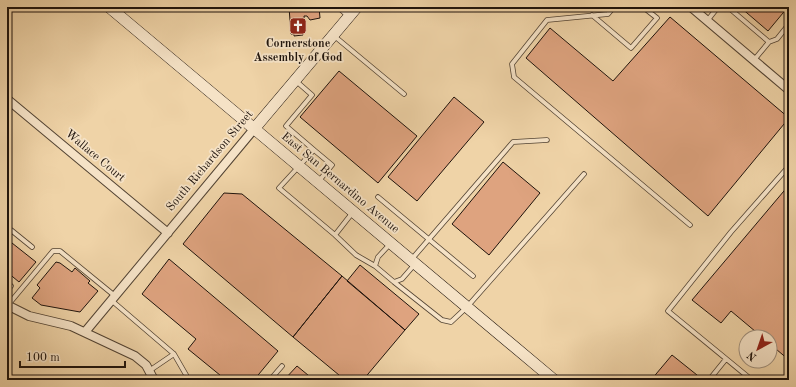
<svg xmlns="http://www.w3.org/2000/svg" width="796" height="387" font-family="'Old Standard TT',serif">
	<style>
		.building { fill: #dea37f; stroke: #1e130c }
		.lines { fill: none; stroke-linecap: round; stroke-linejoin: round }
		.lane-casing { stroke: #524333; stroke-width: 5.5 }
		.street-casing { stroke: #524333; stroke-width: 10 }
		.secondary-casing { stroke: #1e130c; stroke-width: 12 }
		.lane { stroke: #f5e2c6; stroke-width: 4 }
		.street { stroke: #f5e2c6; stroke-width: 8 }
		.secondary { stroke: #f5e2c6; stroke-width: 11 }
		.labels { text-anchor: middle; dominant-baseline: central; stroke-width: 3.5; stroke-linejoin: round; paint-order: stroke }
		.poi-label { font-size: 12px; font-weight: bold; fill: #1e130c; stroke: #f5e2c6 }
		.street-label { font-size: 12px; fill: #1e130c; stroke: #f5e2c6 }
	</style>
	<rect width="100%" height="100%" fill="#efd3a7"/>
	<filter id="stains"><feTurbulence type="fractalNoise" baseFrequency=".005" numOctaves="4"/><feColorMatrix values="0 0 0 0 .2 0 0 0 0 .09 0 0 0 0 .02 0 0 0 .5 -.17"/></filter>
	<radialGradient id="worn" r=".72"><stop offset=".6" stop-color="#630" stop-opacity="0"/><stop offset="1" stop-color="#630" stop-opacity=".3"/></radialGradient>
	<!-- building -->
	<path class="building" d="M289,7H319L320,18L310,20L307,16H304L305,33H302L303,35L294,36V34H291Z
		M740,7H788L768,31Z
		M670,17L789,118L708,216L526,58L550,28L613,81Z
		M339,71L417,136L378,183L300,117Z
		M454,97L484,122L417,201L388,177Z
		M503,162L540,193L489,255L452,224Z
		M789,185V360L770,344V337H762L731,311L721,323L692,300Z
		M224,193L242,194L342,276L293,337L183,244Z
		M12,243L36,262L19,282L7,272V249Z
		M169,259L278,351L254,380H226L188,349L196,339L142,294Z
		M56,262L60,263L72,272L75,268L90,281L88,283L98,291L80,312L41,305L32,298L40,288L37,285Z
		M360,265L419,314L405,330L347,281Z
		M342,276L405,330L363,380H345L293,337Z
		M672,355L697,375L693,380H651Z
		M297,366L314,380H284Z"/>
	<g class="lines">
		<defs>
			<path id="lane" d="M338,7L348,16
				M614,7L608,14L547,20L512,64L514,77L690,225
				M718,7L729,8L769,42L754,60
				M118,14L123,7
				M592,15L631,48L657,18L643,7
				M707,21L718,7
				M333,35L404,94
				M769,42L777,39L789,24
				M296,81L312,95L286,126L314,150L279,188L335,235
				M314,150L332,165L318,182
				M378,197L473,276
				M353,212L335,235L356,255L375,266L394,282L402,279L415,264
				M7,233L11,230L32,247
				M411,260L513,142L547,140
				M375,266L378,257L390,244
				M394,282L442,320L451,322L467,307L584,174
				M7,283L11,286
				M111,300L174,354L189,380
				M8,305L53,251H60L115,296
				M149,371L174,354
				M270,380L282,366
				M709,380L726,359
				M752,380L668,311L731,232L789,166"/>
			<path id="street" d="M691,7L789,90
				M7,99L168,233
				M7,305L29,316L71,326L135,356L146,365L154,380
				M85,332L254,129"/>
			<path id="secondary" d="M109,7L554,380
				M254,129L357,7"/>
		</defs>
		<!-- lane casing -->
		<use href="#lane" class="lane-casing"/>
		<!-- street casing -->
		<use href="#street" class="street-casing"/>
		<!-- secondary casing -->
		<use href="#secondary" class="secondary-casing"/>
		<!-- lane -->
		<use href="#lane" class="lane"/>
		<!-- street -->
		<use href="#street" class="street"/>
		<!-- secondary -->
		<use href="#secondary" class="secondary"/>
	</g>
	<!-- icons -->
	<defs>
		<symbol id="church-square" viewBox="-11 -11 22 22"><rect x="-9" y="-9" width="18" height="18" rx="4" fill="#8f2418" stroke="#f5e2c6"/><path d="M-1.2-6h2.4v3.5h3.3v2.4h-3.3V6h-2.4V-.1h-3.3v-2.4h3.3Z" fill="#fff"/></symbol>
	</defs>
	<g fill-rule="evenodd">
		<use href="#church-square" x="288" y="16" width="20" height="20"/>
	</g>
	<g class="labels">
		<!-- poi labels -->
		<g class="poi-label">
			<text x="298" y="44">Cornerstone<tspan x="298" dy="14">Assembly of God</tspan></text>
		</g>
		<!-- street labels -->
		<g class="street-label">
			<text transform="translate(95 156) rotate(40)">Wallace Court</text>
			<text transform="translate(210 161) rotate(-50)">South Richardson Street</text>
			<text transform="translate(340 183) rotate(40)">East San Bernardino Avenue</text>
		</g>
	</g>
	<!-- margin -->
	<rect width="796" height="387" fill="none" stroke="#efd3a7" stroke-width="24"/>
	<rect x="8" y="8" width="780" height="371" fill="none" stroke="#1e130c" stroke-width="2"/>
	<rect x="12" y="12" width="772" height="363" fill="none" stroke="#1e130c"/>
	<!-- north arrow -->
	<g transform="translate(758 349) rotate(220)"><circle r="19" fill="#f5e2c6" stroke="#9f8f7c"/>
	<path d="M0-3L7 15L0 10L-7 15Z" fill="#8f2418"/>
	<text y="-6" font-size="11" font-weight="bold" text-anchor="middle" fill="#1e130c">N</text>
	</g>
	<!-- scale -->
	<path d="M20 361v6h105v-6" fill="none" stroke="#1e130c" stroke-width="2"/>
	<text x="26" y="361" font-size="12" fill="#1e130c" stroke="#f5e2c6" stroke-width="3" paint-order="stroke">100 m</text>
	<rect width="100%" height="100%" filter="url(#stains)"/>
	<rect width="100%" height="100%" fill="url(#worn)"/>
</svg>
